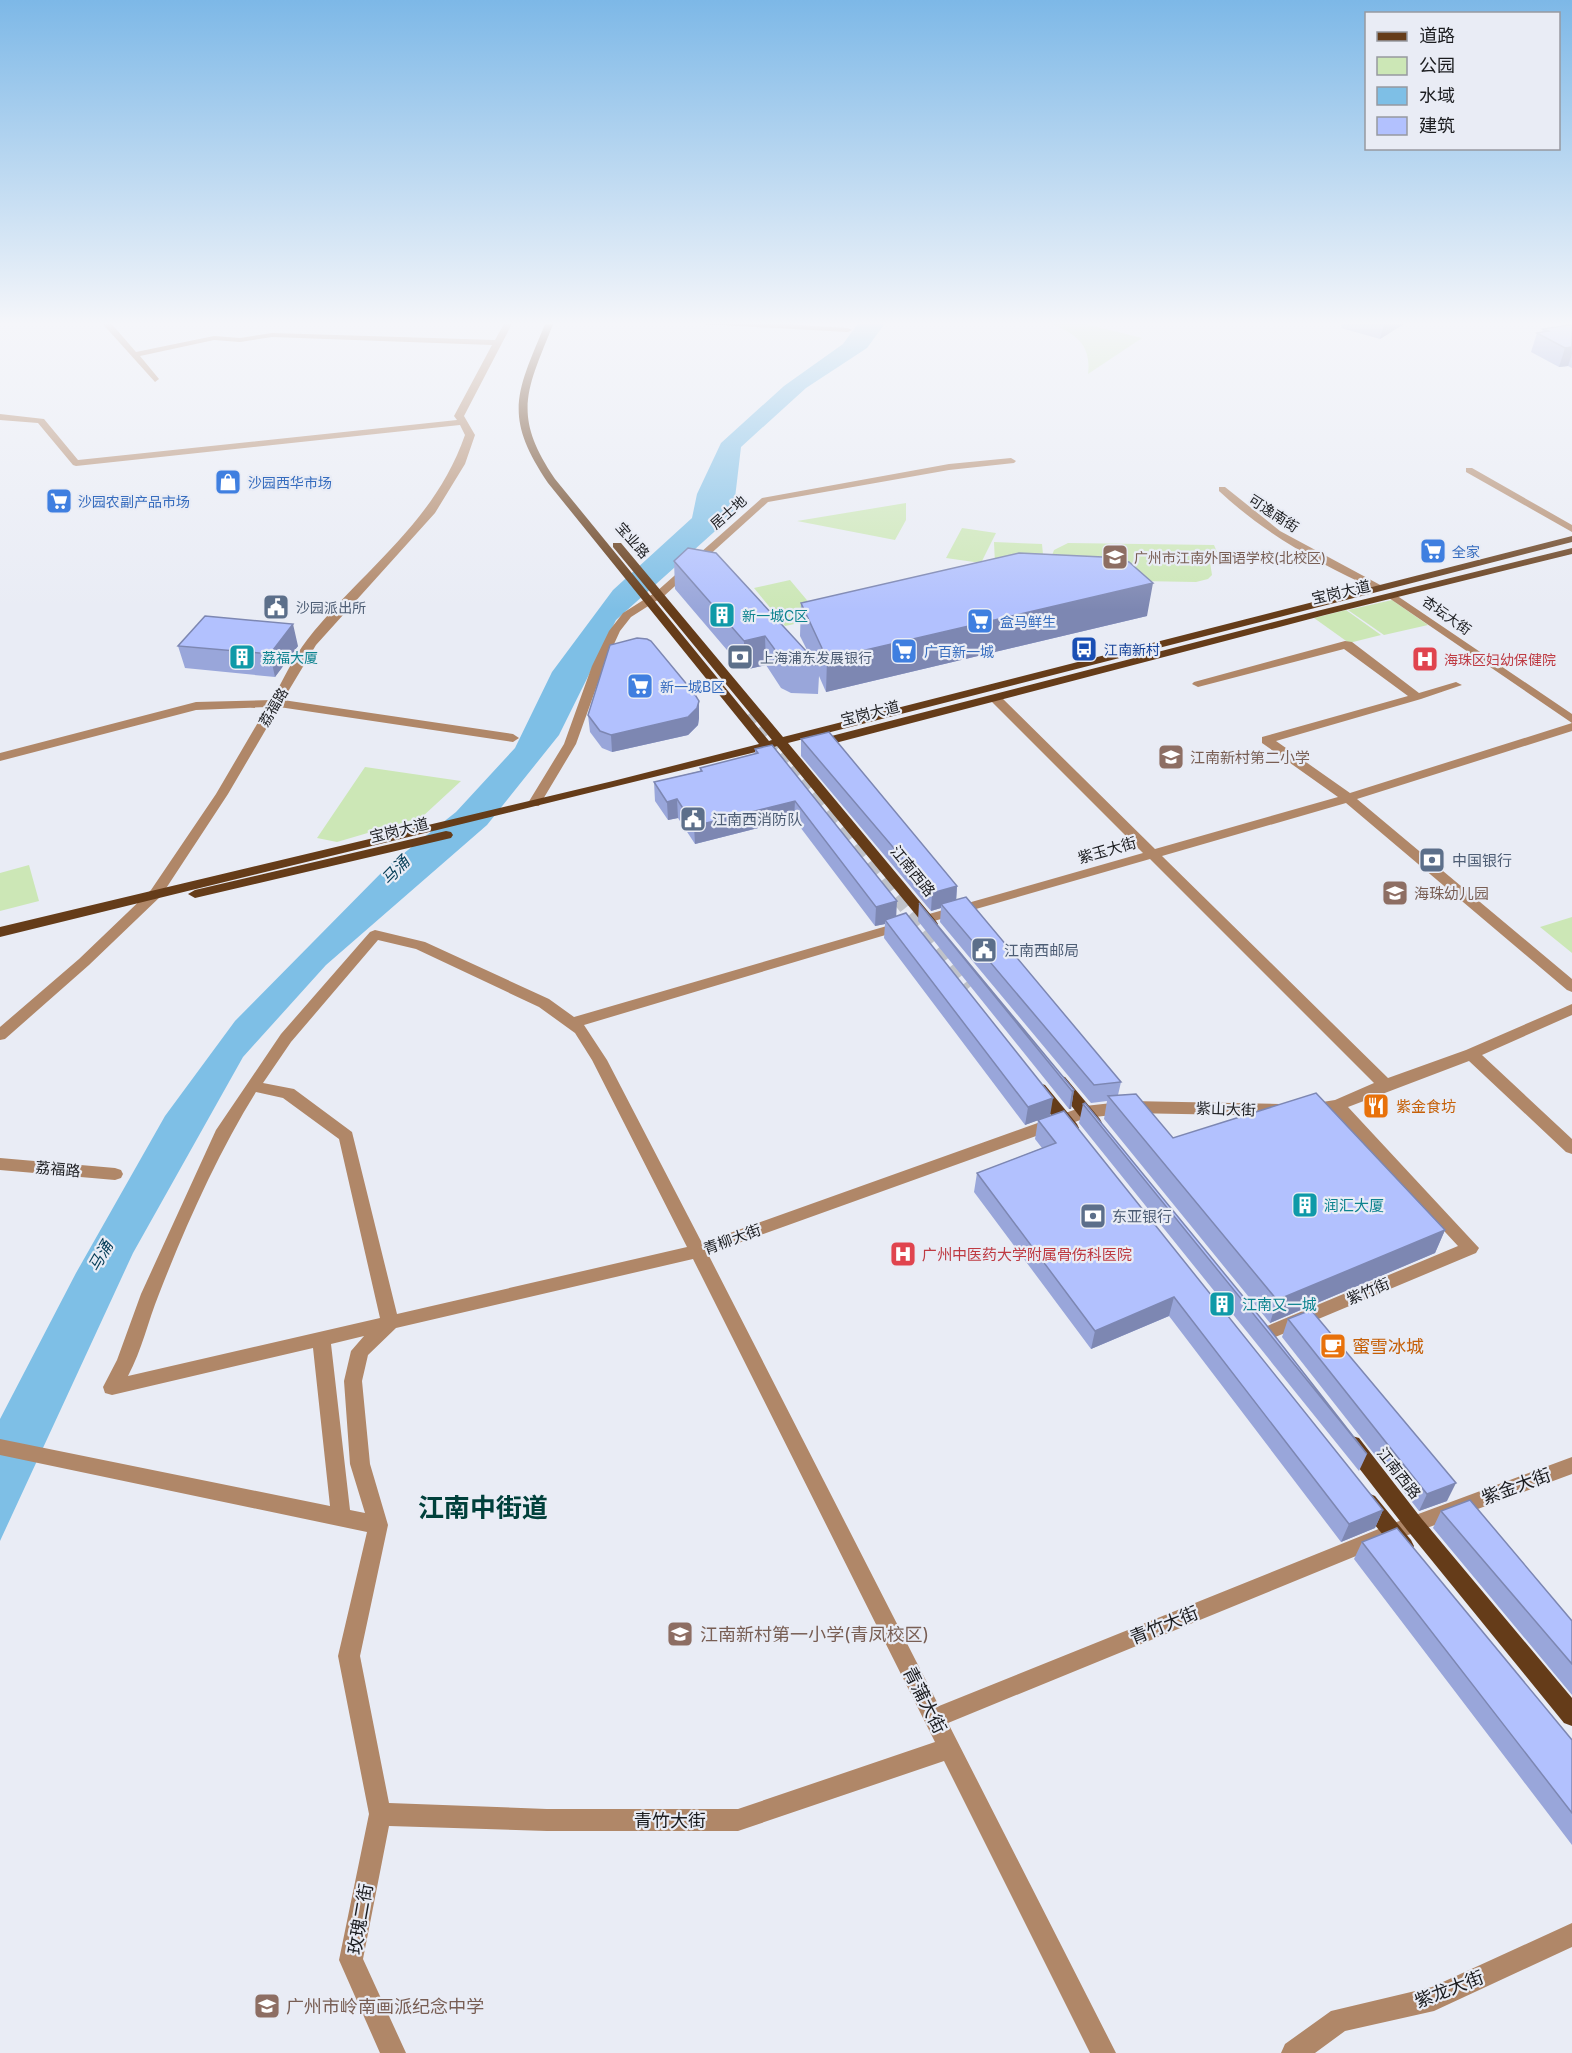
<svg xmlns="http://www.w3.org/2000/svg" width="1572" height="2053" font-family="Inter,'Noto Sans SC',sans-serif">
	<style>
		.green { fill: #cce7b6 }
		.water { fill: #7ebfe6 }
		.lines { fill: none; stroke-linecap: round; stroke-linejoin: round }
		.minor-tunnel-far1 { stroke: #c0c3ca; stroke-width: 11; stroke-dasharray: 11 6; stroke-linecap: butt }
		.minor-tunnel { stroke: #c0c3ca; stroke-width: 14; stroke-dasharray: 14 8; stroke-linecap: butt }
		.minor { fill: #b08768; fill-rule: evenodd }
		.major { fill: #653c19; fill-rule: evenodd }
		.wall { fill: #99a6da }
		.shaded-wall { fill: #7d87b2 }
		.building { fill: #b2c1fe; stroke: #7d87b2; stroke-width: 1.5 }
		.labels { text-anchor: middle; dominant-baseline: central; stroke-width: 4.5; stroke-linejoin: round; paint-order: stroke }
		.far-shop-label { font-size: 14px; fill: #366cbe; stroke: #e9ecf5; text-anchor: start }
		.far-street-label { font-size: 14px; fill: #1c1d20; stroke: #e9ecf5 }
		.far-education-label { font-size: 14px; fill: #785e54; stroke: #e9ecf5; text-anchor: start }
		.far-service-label { font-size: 14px; fill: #4e5e75; stroke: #e9ecf5; text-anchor: start }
		.far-culture-label { font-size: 14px; fill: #0d838f; stroke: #e9ecf5; text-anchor: start }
		.far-transit-label { font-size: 14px; fill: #164399; stroke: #e9ecf5; text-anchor: start }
		.far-health-label { font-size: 14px; fill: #be3a42; stroke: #e9ecf5; text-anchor: start }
		.street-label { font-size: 15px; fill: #1c1d20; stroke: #e9ecf5 }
		.education-label { font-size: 15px; fill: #785e54; stroke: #e9ecf5; text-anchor: start }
		.service-label { font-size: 15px; fill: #4e5e75; stroke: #e9ecf5; text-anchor: start }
		.food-label { font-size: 15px; fill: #c56008; stroke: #e9ecf5; text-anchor: start }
		.culture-label { font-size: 15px; fill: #0d838f; stroke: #e9ecf5; text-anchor: start }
		.health-label { font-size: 15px; fill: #be3a42; stroke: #e9ecf5; text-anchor: start }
		.water-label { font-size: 16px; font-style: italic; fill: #033c56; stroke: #e9ecf5 }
		.near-food-label { font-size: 18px; fill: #c56008; stroke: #e9ecf5; text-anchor: start }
		.near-street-label { font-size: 18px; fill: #1c1d20; stroke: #e9ecf5 }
		.near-education-label { font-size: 18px; fill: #785e54; stroke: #e9ecf5; text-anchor: start }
		.near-district-label { font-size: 26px; font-weight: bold; fill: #00403b; stroke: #e9ecf5 }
	</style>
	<rect width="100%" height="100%" fill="#e9ecf5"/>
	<!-- green -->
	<path class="green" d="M1045,322H1078L1142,338L1088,374C1092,343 1073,331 1045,322Z
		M906,503V520L895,540L797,521Z
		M962,528L996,533L981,563L946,558Z
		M994,542L1042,544L1044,565L995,564Z
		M1068,543L1214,545L1217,552H1199L1210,562L1212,575L1208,579L1196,582L1084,580L1050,561L1054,550Z
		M790,580L822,618L785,626L754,588Z
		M1392,600L1428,625L1384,635L1348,610Z
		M1346,610L1381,635L1349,643L1314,618Z
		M365,767L461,781L422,817L337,842L317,838Z
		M29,865L39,901L0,911V873Z
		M1572,917V953L1540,927Z"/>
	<!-- water -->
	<path class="water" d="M859,322H886L867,348L806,388L741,447L733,515L616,620L559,735L487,825L326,965L243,1057L133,1253L0,1541V1419L76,1273L165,1116L235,1021L389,865L456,812L515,748L552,672L613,590L692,518L697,494L721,443L784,386L843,344Z"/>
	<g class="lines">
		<!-- minor-tunnel-far1 -->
		<path class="minor-tunnel-far1" d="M749,714L815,796"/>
		<!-- minor-tunnel -->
		<path class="minor-tunnel" d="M814,794L970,987"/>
		<!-- minor -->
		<path class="minor" d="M101,322H110L136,352L214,336L240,338L272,333L495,340L505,322H513L464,416L475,435L465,464L435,513L316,645L283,700L513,734L519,738L513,742L279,707L228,794L161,896L89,965L5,1039L0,1040V1027L79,959L151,890L216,794L267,707L196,710L0,761V753L196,702L272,700C283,680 293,658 307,640C362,570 434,524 465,435L460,425L76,466L73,465L38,423L0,420V414L44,419L78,460L457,420L454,416L492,345L272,337L240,342L214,340L140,356L159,379L155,382Z
			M698,322H752L848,328L852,330L848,332L702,324Z
			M1011,458L1016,461L1014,463L949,470L768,502L664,596L631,617L620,631L604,666L576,744L539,806H529L528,803L564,744L592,666L609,631L623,613L656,592L762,498L949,464Z
			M1466,468H1472L1572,525V532L1466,472Z
			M1219,487H1225L1280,531L1384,587L1379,590L1375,589C1318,563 1265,534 1219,491Z
			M1393,593L1572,714V723L1389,598V594Z
			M1345,641L1352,642L1419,693L1456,682L1462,685L1421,699L1276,741L1350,793L1572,723V731L1357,799L1572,979V992L1567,990L1346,803L1162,856L1388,1078L1466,1050L1572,1004V1015L1482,1055L1572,1139V1154L1566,1152L1469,1061L1348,1107L1479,1248L1476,1253L1266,1341L1260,1339L1257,1334L1260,1329L1458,1246L1333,1111L1310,1115L1304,1113L1302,1109L1304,1105L1335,1100L1374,1083L1150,859L927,923L920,919L922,916L1143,853L991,701V695H999L1155,849L1338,797L1262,743V737L1408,696L1344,649L1198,687L1192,684L1194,682Z
			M904,921L911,925L909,928L584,1025L607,1060L702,1243L1085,1106L1130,1101L1280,1104L1286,1106L1288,1110L1286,1114L1280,1116L1130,1113L1086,1118L708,1254L939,1706L1386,1526L1572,1457V1474L1400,1538L948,1723L1116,2053H1090L944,1761L738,1831H547L389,1826L363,1959L406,2053H380L339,1960L369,1814L338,1656L367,1532L0,1455V1439L330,1506L313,1348L112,1395L105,1393L103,1387L117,1360L141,1294L216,1130L281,1034L370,932L375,930L425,942L549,999L574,1017ZM378,940L416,949L539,1007L575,1033L592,1060L687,1247L397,1314L352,1132L294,1089L263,1083L291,1042ZM256,1092L283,1098L339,1139L380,1318L128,1376C142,1350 148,1321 159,1294C185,1227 218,1153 256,1092ZM693,1259L935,1742L738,1809H547L389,1803L360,1656L388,1525L370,1464L362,1381L368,1355L396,1328ZM364,1336L351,1351L344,1381L350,1464L365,1513L350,1510L331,1344Z
			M0,1158L115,1168L121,1170L123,1174L121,1178L115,1180L0,1170Z
			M1572,1923V1947L1434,2011L1345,2031L1315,2053H1281L1285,2044L1331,2011L1432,1987Z"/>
		<!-- major -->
		<path class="major" d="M546,322H554C527,390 511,414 555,479L769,741L772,740L613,547V543H621L783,737L1572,536V542L788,743L936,921L938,924L936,927H926L777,746L774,747L786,762L784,765H776L764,750L0,937V927L613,781L759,744L548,483C502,415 517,392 546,322Z
			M1561,322H1571L1572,328Z
			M1572,548V554L1325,615L820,747L816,748L810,744L812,741L1317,611Z
			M446,831L451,832L453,835L451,838L195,898L188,894L195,890Z
			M1060,1076L1065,1077L1100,1119L1102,1123L1100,1127H1088L1055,1085L1052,1081L1055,1077Z
			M1039,1083L1045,1085L1077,1124L1079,1128L1077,1132H1065L1033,1093L1031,1089L1033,1085Z
			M1352,1436L1359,1438L1421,1518L1572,1698V1726L1564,1723L1407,1530L1345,1450L1342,1444L1345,1438Z
			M1368,1493L1375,1496L1411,1540L1414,1546L1411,1552L1404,1555L1397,1552L1361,1508L1358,1502L1361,1496Z"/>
	</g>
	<!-- wall -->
	<path class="wall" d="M1342,322H1407L1380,339L1341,328Z
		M1572,326V368L1568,366L1559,367L1531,352L1537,333L1542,332L1543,329Z
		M674,561L809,654L800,636L801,603L1147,616L826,692L819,676L818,694L791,693L781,688L766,665L744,670L675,589Z
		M178,646H298L275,677L185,668Z
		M588,715L699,718L698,725L688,735L612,752L602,748L590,732Z
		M801,739L957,886L956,899L1121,1082L1118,1095L1173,1138L1445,1230L1435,1253L1270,1323L1104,1119L1107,1101L1091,1103L940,922L941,908L931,911L801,756Z
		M755,749L896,916L1050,1116L1383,1510L1375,1528L1341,1542L1169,1316L1091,1349L974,1192L977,1173L1042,1148L1035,1139L1038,1120L1025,1125L884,938L885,924L875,926L794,819L695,844L678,818L668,820L655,801L654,782L700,771V768L755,754Z
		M919,903L1074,1090L1071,1109H1069L918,921Z
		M1083,1104L1367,1454L1359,1471L1079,1123Z
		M1288,1319L1447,1501L1419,1511L1282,1337Z
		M1441,1511L1572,1621V1695L1433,1528Z
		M1362,1542L1572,1740V1845L1354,1559Z"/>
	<!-- shaded-wall -->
	<path class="shaded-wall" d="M1386,322H1407L1380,339L1384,324Z
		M1572,347V354L1568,366L1559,367L1565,348Z
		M1153,583L1147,616L826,692L827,659Z
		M293,624L298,646L275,677L270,654Z
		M765,636L766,665L744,670V641Z
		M699,701V718L698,725L688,735L612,752L611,735Z
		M677,799L678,818L668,820L667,802Z
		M795,801L794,819L695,844L694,826Z
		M957,886L956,904H941V908L931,911L932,893Z
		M897,901L896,920H885V924L875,926L876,907Z
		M1074,1090L1071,1109H1069L1072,1091Z
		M1053,1098L1050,1116L1025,1125L1028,1107Z
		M1445,1230L1435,1253L1270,1323L1277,1300Z
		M1174,1297L1169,1316L1091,1349L1095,1331Z
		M1456,1483L1447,1501L1419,1511L1427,1494Z
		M1383,1510L1375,1528L1341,1542L1349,1524Z"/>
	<!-- building -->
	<path class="building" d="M1569,325L1572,326V347L1565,348L1537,333L1548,331L1543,329Z
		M688,548L716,553L819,665L791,663L781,658L765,636L744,641L674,561Z
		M1019,553L1103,557L1129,562L1153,583L827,659L801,603Z
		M205,616L293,624L270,654L178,646Z
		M637,638L647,639L651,641L694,693L699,701L697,708L688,717L611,735L600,731L588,715L610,645Z
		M829,732L957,886L932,893L801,739Z
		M772,745L897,901L876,907L795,801L694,826L677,799L667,802L654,782L702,771L700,768L758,753L755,749Z
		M966,897L1121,1082L1094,1085L941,904Z
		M919,903L1074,1090L1072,1091Z
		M906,913L1053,1098L1028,1107L885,920Z
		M1316,1093L1445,1230L1277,1300L1108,1096L1136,1094L1173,1138Z
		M1085,1103L1264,1322L1367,1454L1083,1104Z
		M1064,1111L1383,1510L1349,1524L1174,1297L1095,1331L977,1173L1056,1143L1038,1120Z
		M1311,1310L1456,1483L1427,1494L1288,1319Z
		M1470,1500L1572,1621V1664L1441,1511Z
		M1397,1528L1572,1740V1813L1362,1542Z"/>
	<!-- sky -->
	<linearGradient id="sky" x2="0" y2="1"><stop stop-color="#7db8e7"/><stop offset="0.53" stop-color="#f5f6fa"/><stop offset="1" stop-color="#f5f6fa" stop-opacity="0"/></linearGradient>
	<rect width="1572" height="610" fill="url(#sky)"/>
	<!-- icons -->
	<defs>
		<symbol id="shop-square" viewBox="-11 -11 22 22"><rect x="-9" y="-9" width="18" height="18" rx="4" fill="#3f7fe0" stroke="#e9ecf5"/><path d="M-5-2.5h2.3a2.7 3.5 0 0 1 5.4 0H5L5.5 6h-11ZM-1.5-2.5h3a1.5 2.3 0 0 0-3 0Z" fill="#fff"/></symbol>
		<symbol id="supermarket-square" viewBox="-11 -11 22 22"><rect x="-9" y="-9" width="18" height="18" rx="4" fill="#3f7fe0" stroke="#e9ecf5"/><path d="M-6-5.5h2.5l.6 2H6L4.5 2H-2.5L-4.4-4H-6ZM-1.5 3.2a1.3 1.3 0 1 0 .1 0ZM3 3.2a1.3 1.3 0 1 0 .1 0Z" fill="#fff"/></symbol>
		<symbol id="school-square" viewBox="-11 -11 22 22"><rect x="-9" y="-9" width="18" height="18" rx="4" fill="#8d6e63" stroke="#e9ecf5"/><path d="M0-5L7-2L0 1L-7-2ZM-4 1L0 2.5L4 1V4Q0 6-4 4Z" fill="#fff"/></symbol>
		<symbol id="civic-square" viewBox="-11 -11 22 22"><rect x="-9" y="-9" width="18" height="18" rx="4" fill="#5c6f8a" stroke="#e9ecf5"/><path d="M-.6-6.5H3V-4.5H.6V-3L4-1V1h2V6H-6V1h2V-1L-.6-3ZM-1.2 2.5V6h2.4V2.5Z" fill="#fff"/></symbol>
		<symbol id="building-square" viewBox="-11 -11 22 22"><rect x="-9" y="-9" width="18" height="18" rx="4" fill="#0f9aa8" stroke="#e9ecf5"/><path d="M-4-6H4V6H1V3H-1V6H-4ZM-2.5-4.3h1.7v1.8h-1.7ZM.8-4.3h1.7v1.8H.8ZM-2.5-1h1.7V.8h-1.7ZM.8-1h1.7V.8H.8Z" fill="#fff"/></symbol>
		<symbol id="bus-square" viewBox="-11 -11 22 22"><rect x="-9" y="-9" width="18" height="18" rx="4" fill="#1a4fb4" stroke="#e9ecf5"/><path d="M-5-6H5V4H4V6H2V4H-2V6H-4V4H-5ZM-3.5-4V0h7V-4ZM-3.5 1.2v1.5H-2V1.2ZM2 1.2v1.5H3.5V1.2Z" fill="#fff"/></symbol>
		<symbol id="bank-square" viewBox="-11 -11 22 22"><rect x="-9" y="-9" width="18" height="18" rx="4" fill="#5c6f8a" stroke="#e9ecf5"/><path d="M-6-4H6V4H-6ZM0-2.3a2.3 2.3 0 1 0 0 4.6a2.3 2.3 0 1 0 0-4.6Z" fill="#fff"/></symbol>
		<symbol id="hospital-square" viewBox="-11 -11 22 22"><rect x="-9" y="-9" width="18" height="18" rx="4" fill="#e0444e" stroke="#e9ecf5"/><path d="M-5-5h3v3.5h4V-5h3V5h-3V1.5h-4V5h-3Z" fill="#fff"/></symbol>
		<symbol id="restaurant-square" viewBox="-11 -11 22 22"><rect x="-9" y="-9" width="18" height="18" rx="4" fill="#e8710a" stroke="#e9ecf5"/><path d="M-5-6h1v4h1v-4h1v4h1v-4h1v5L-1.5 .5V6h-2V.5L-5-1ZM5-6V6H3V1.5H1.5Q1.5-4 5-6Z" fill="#fff"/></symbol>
		<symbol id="cafe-square" viewBox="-11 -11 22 22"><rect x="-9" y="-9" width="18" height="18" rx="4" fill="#e8710a" stroke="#e9ecf5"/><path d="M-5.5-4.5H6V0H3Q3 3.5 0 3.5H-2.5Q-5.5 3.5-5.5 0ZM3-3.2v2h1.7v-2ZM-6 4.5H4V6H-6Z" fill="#fff"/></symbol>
	</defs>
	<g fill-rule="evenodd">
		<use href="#shop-square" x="213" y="467" width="30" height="30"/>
		<use href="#supermarket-square" x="44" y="486" width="30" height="30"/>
		<use href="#supermarket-square" x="1418" y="536" width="30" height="30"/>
		<use href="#school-square" x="1100" y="542" width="30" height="30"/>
		<use href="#civic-square" x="261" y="592" width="30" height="30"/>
		<use href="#building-square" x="707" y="600" width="30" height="30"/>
		<use href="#supermarket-square" x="965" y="606" width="30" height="30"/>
		<use href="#bus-square" x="1069" y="634" width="30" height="30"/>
		<use href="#supermarket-square" x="889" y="636" width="30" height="30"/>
		<use href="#building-square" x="227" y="642" width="30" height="30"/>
		<use href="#bank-square" x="725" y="642" width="30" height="30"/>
		<use href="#hospital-square" x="1410" y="644" width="30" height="30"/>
		<use href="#supermarket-square" x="625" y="671" width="30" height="30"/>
		<use href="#school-square" x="1156" y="742" width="30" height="30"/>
		<use href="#civic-square" x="678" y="804" width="30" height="30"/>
		<use href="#bank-square" x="1417" y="845" width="30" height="30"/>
		<use href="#school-square" x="1380" y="878" width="30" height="30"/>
		<use href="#civic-square" x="969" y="935" width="30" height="30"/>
		<use href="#restaurant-square" x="1361" y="1091" width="30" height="30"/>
		<use href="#building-square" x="1290" y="1190" width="30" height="30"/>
		<use href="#bank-square" x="1078" y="1201" width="30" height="30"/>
		<use href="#hospital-square" x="888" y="1239" width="30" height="30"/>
		<use href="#building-square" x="1207" y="1289" width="30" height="30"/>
		<use href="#cafe-square" x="1318" y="1331" width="30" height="30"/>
		<use href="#school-square" x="665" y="1619" width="30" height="30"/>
		<use href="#school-square" x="252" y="1991" width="30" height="30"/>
	</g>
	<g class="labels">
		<!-- far-shop labels -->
		<g class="far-shop-label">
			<text x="248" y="482">沙园西华市场</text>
			<text x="78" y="501">沙园农副产品市场</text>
			<text x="1452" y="551">全家</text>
			<text x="1000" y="621">盒马鲜生</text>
			<text x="924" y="651">广百新一城</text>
			<text x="660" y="686">新一城B区</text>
		</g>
		<!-- far-street labels -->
		<g class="far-street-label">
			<text transform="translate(728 512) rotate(-41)">居士地</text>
			<text transform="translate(1274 513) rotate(33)">可逸南街</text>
			<text transform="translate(633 540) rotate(49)">宝业路</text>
			<text transform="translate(1447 615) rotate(35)">杏坛大街</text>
			<text transform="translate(273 707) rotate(-59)">荔福路</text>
		</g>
		<!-- far-education labels -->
		<g class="far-education-label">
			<text x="1134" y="557">广州市江南外国语学校(北校区)</text>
		</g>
		<!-- far-service labels -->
		<g class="far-service-label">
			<text x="296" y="607">沙园派出所</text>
			<text x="760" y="657">上海浦东发展银行</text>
		</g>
		<!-- far-culture labels -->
		<g class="far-culture-label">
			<text x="742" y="615">新一城C区</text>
			<text x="262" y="657">荔福大厦</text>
		</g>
		<!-- far-transit labels -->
		<g class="far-transit-label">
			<text x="1104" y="649">江南新村</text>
		</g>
		<!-- far-health labels -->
		<g class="far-health-label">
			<text x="1444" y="659">海珠区妇幼保健院</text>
		</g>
		<!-- street labels -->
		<g class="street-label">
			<text transform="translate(1341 592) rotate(-13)">宝岗大道</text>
			<text transform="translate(870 713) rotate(-14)">宝岗大道</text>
			<text transform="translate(399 830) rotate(-14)">宝岗大道</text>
			<text transform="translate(1107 850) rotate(-16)">紫玉大街</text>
			<text transform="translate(913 871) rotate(51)">江南西路</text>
			<text transform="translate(1226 1109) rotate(2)">紫山大街</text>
			<text transform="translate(58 1169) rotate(5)">荔福路</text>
			<text transform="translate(732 1239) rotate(-20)">青柳大街</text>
			<text transform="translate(1368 1291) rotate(-23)">紫竹街</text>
			<text transform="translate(1399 1473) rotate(52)">江南西路</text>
		</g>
		<!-- education labels -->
		<g class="education-label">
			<text x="1190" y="757">江南新村第二小学</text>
			<text x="1414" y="893">海珠幼儿园</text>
		</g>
		<!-- service labels -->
		<g class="service-label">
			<text x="712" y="819">江南西消防队</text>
			<text x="1452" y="860">中国银行</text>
			<text x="1004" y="950">江南西邮局</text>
			<text x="1112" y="1216">东亚银行</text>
		</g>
		<!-- food labels -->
		<g class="food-label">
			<text x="1396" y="1106">紫金食坊</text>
		</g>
		<!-- culture labels -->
		<g class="culture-label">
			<text x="1324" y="1205">润汇大厦</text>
			<text x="1242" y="1304">江南又一城</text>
		</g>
		<!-- health labels -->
		<g class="health-label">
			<text x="922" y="1254">广州中医药大学附属骨伤科医院</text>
		</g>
		<!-- water labels -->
		<g class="water-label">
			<text transform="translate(395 870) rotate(-46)">马涌</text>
			<text transform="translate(100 1256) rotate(-60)">马涌</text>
		</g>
		<!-- near-food labels -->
		<g class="near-food-label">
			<text x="1352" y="1346">蜜雪冰城</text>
		</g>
		<!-- near-street labels -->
		<g class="near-street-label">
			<text transform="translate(1516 1486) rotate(-20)">紫金大街</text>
			<text transform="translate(1164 1625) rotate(-22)">青竹大街</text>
			<text transform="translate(925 1700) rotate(63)">青蒲大街</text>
			<text x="670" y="1820">青竹大街</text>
			<text transform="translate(360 1919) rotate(-80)">玫瑰二街</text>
			<text transform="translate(1449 1989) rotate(-21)">紫龙大街</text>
		</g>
		<!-- near-education labels -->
		<g class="near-education-label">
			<text x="700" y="1634">江南新村第一小学(青凤校区)</text>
			<text x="286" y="2006">广州市岭南画派纪念中学</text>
		</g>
		<!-- near-district labels -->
		<g class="near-district-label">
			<text x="483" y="1507">江南中街道</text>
		</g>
	</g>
	<!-- legend -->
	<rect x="1365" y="12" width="195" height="138" fill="#e9ecf5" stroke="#9799a0" stroke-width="1.5"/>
	<rect x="1377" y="32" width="30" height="9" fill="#653c19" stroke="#9799a0" stroke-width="1.5"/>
	<text x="1419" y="42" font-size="18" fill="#1c1d20">道路</text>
	<rect x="1377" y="57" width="30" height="18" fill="#cce7b6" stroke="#9799a0" stroke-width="1.5"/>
	<text x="1419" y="72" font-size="18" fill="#1c1d20">公园</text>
	<rect x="1377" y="87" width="30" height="18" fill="#7ebfe6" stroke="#9799a0" stroke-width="1.5"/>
	<text x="1419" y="102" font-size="18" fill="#1c1d20">水域</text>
	<rect x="1377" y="117" width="30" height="18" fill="#b2c1fe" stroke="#9799a0" stroke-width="1.5"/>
	<text x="1419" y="132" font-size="18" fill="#1c1d20">建筑</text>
</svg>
